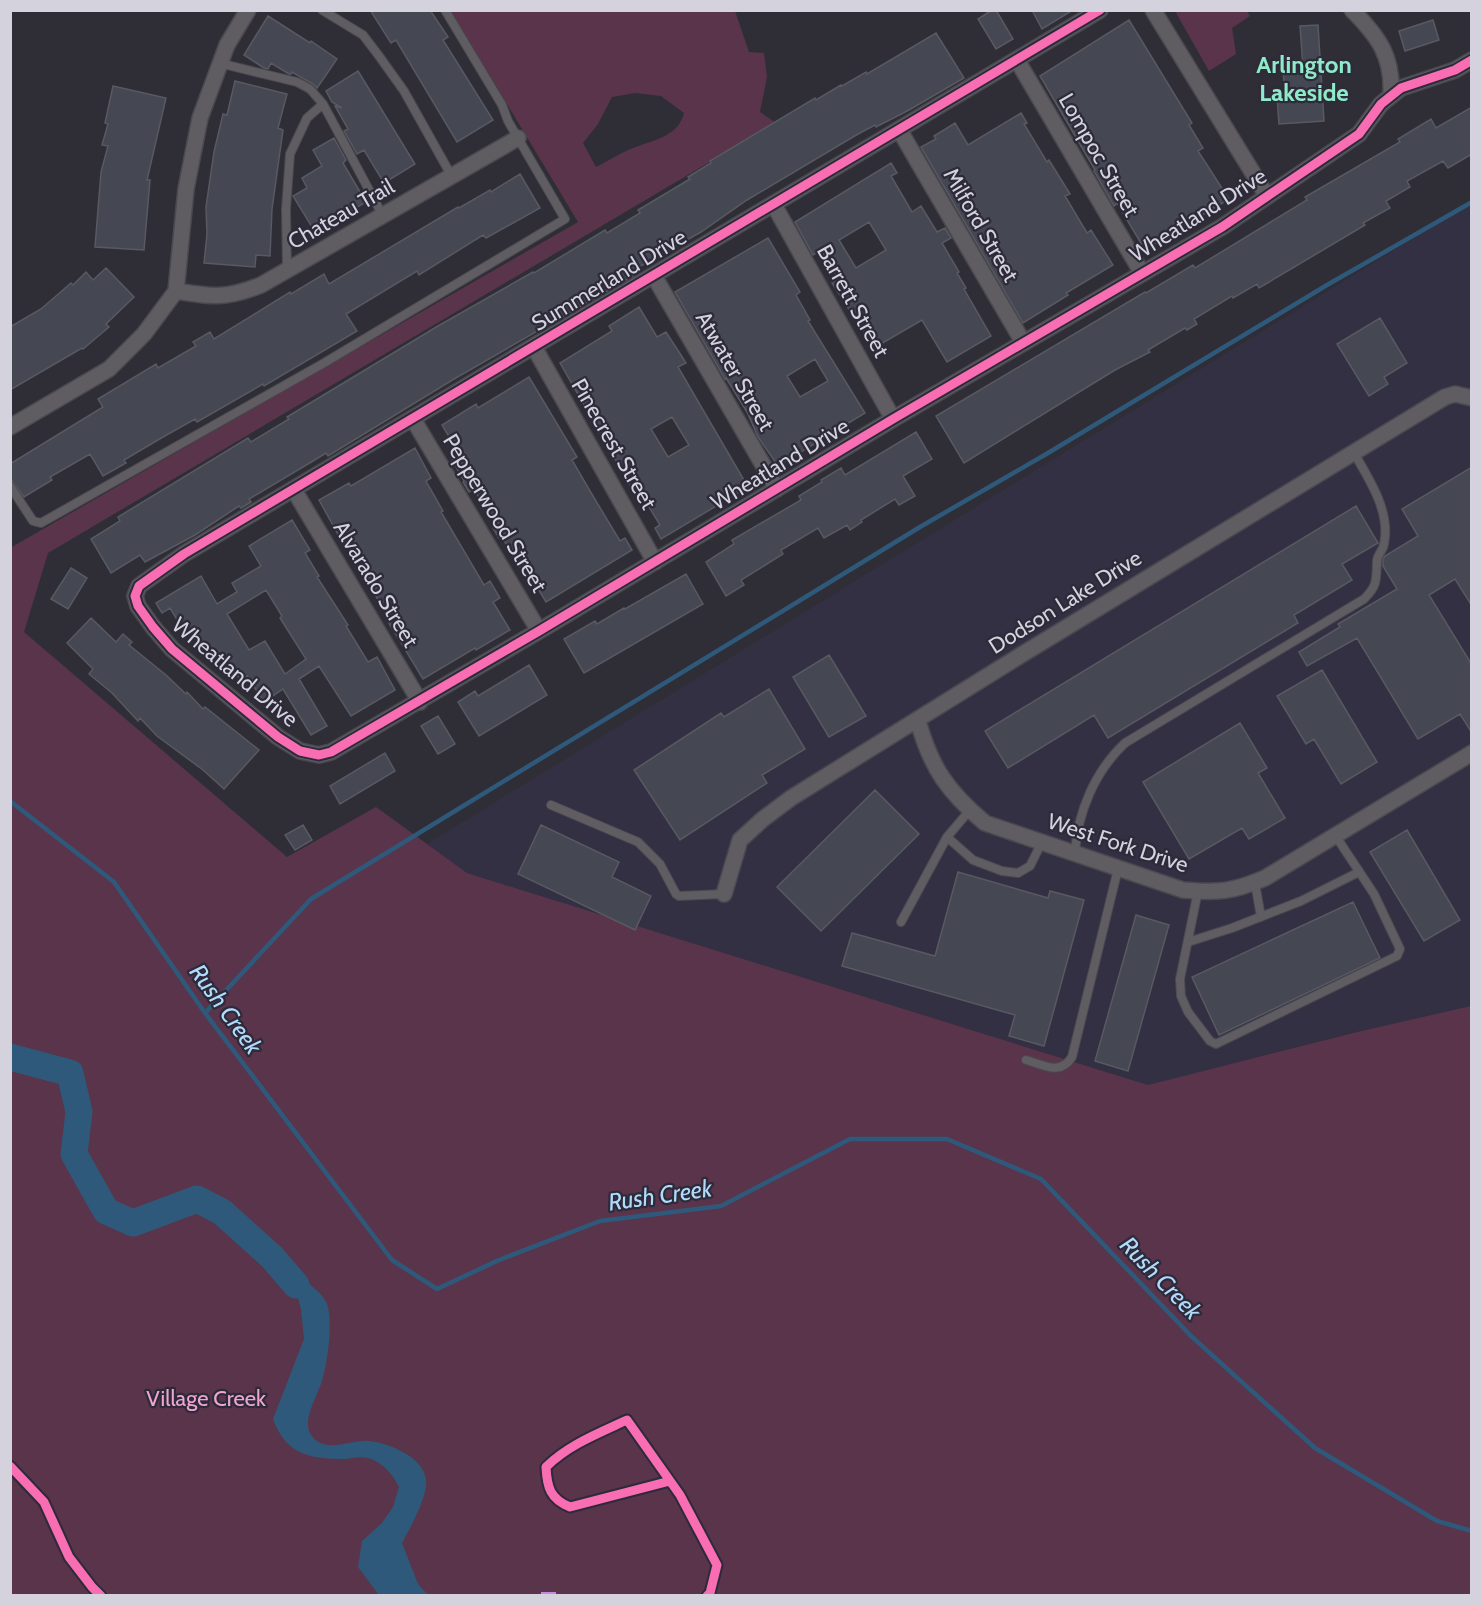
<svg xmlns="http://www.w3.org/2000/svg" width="1482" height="1606" font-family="Cabin,sans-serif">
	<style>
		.built { fill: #343044 }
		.green { fill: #59344b; fill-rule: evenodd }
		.water { fill: #2f597a }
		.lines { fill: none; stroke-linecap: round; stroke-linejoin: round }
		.stream { stroke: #2f597a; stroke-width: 4.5 }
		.river { stroke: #2f597a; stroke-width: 27 }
		.building { fill: #454753; stroke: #585961; stroke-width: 1.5; fill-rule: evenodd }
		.lane-casing { stroke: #4a4950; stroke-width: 10 }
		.street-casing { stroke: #4a4950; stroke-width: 18 }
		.lane { stroke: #5f5d62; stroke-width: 8 }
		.street { stroke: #5f5d62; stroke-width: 15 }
		.quiet { stroke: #c787e3; stroke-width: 8; stroke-dasharray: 15 8; stroke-linecap: butt }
		.cycleway-casing { stroke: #2d2a3a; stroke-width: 13 }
		.cycleway { stroke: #f96db3; stroke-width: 9 }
		.labels { text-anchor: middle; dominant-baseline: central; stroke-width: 4.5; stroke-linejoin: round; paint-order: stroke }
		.street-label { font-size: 22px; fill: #d4d2dd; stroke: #2d2a3a }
		.park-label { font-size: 22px; fill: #f1a4d0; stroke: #2d2a3a }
		.neighbourhood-label { font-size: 24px; font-weight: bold; fill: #8feac8; stroke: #2d2a3a }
		.water-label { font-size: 24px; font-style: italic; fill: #b1dbfd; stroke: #2d2a3a }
	</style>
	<rect width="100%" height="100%" fill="#2f2e36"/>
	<!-- built -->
	<path class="built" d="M1471,203V1006L1357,1032L1148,1085L467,873L427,844Z"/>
	<!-- green -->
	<path class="green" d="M451,11H735L749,52L764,53L767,77L760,112L776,123L48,553L24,632L287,857L376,807L467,873L1148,1085L1357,1032L1471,1006V1595H11L10,548L578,222ZM635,93L661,96L684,113C678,137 653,140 633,148C620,153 608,161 596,167L583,143L598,124L612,97Z
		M1175,11H1247L1250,16L1232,28L1236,54L1209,71Z"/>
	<!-- water -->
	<path class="water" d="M272,1257C285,1267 322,1289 327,1304C333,1322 328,1359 323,1377C320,1392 302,1418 310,1433C323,1456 350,1439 369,1441C389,1443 423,1457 426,1479C429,1494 409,1530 402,1543L418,1584L428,1595H379L358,1567L362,1541L382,1523L393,1507L399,1487C393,1474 382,1462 368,1458C362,1456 352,1458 345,1459C310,1459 286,1455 273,1419L304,1339L301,1309L295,1288Z"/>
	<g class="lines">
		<!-- stream -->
		<path class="stream" d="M10,801L114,882L205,1013L392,1260L437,1289L499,1260L600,1221L721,1206L850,1139H947L1041,1179L1191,1336L1315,1448L1437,1521L1472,1531
			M205,1013L311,899L920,527L1048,453L1327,285L1472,202"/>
		<!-- river -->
		<path class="river" d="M10,1057L70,1073L79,1112L74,1154L106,1211L133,1223L197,1199L222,1212L272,1257L296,1285"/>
	</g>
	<!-- building -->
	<path class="building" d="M370,10H430L448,37L443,40L493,120L457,142L396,40L391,43Z
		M992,10H996L1013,39L996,49L978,19Z
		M1032,10H1073L1042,29Z
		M268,16L310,43L311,41L337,59L317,88L313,84L292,72L291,74H289L271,63L268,69L264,68L244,55Z
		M1129,20L1192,123L1189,125L1203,148L1198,151L1229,199L1145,250L1117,203L1114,206L1094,171L1095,170L1040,76Z
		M1433,20L1439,40L1405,51L1399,31Z
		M1318,25L1324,121L1279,124L1277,96L1285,95L1283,69L1303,68L1300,26Z
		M936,33L964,78L909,110L876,127L875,125L858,134L747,200L701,232L630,272L633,276L454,379L328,456L326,453L313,461L249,499L251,502L241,508L239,506L195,535L145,562L140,555L111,573L91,539L120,521L118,517L248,438L251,442L289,419L287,417L438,326L533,272L534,273L605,230L607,233L640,213L638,210L690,179L688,177L711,163L710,161L815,98L816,100L841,85L842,86L866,72L867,74Z
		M358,71L415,164L384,183L364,150L357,154L344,131L348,129L335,106L342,108L332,102L326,91Z
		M235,81L287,94L278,128L283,130L272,209L270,256L256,255L255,267L204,263L207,234L206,207L214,152L223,114L227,115Z
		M113,86L166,98L147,180H150L144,250L95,247L101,172L108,146L102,145L108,124L105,123Z
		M1472,107V154L1448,168L1443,161L1407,181L1410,187L1386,201L1390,208L1363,223L1365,225L1259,288L1257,284L1233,298L1232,296L1194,319L1197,324L1187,330L1185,328L1148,350L1150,352L1115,370L964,463L936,416L1145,292L1146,293L1193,265L1195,268L1307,200L1305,197L1400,142L1398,139L1431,119L1436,128Z
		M1021,113L1027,123L1024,124L1047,162L1049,160L1070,194L1065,196L1087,233L1091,230L1113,265L1066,293L1068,295L1023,323L921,147L936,139L934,136L955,123L968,145Z
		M334,138L346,160L343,163L366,202L315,232L293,196L307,188L302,178L322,166L313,150Z
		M891,163L897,173L891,176L912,212L921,206L937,232L945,228L951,238L942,243L959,272L957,273L966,288L964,289L991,336L947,362L922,320L874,348L832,283L838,279L821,250L813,255L795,222ZM869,222L886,250L856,268L839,240Z
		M520,174L540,208L486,238L483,235L419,275L417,271L346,314L357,331L264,386L263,384L197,422L195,419L163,437L124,460L126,463L103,476L90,454L50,477L52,480L24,497L10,478V464L103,407L98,399L156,364L158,368L196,346L193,342L210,332L214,339L290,292L291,294L324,274L329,284L458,207L459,208L490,190L491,192Z
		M768,238L800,292L796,295L810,320L808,321L865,413L778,466L758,437L747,412L726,378L725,379L675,292ZM815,359L828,381L800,397L787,376Z
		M106,268L134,297L106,324L109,327L83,349L82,348L10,390V327L41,309L71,283L73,285L86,272L93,280Z
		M639,307L657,337L666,332L679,352L686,363L678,367L748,487L661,539L655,528L660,525L638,489L634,492L560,363L612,331L609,326ZM672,417L689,445L668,457L651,429Z
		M1380,318L1407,363L1384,377L1388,384L1369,396L1337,344Z
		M529,377L577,457L572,460L590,491L620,541L625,538L632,550L546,602L534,582L530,584L502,537L499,538L493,528L496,527L474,489L469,492L463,482L464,481L452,460L460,455L442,425L476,404L478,408Z
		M916,432L932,459L903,476L915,496L899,505L895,499L861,520L862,522L850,530L847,525L824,538L818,528L781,550L783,554L741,580L744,585L726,596L706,562L734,544L732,540L801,500L799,496L822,482L821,480L841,468L845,475Z
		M415,448L431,478L426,481L443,511L441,512L484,585L490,581L500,598L493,602L510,630L476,650L475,648L423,679L389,623L391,621L363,575L343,536L340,538L319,500L349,483L351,486Z
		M1472,467V606L1455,579L1429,595L1472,665V733L1460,714L1418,739L1357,638L1307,666L1299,652L1340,627L1338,624L1397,589L1383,566V559L1385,556L1418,536L1402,509Z
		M1356,506L1378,543L1342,564L1352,580L1294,615L1298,623L1108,738L1094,715L1008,768L985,731Z
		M292,520L310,550L305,553L319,576L317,577L348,625L346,626L368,662L377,657L395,690L351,716L319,666L299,679L327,726L311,735L283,689L264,702L247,676L240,680L223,652L209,660L192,632L187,636L170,608L162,613L156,603L201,576L217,604L237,592L232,583L261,566L249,546ZM266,590L282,616L280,618L306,659L285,674L265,641L249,650L227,614Z
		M71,568L87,578L68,609L51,599Z
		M686,574L703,604L584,673L564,639L595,621L597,624L624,608L625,609Z
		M91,618L116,642L123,634L132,642L129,645L166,675L186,694L187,692L203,709L205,707L259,750L224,789L203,770L157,736L140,718L138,721L112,693L89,674L93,669L67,643Z
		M829,655L866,716L829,737L793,677Z
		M529,665L547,695L479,736L458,702L475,691L478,696Z
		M1322,670L1377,762L1341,784L1314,739L1306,744L1277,696Z
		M769,689L805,749L762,775L767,783L680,840L634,770L721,713L724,717Z
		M438,716L455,744L438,754L421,726Z
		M1240,723L1267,768L1258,773L1285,818L1249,839L1242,828L1189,859L1143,782Z
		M385,753L395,771L340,804L330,786Z
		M875,790L919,834L821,931L777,887Z
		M303,825L312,840L295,850L285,835Z
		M541,825L619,862L612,877L651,896L635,930L518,874Z
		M1407,830L1460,920L1424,941L1370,852Z
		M958,872L1048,898L1050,891L1084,900L1044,1046L1009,1036L1015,1015L842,966L852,933L935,956Z
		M1353,902L1380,958L1219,1035L1192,977Z
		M1136,915L1169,925L1128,1071L1095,1061Z"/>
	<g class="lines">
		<defs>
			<path id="lane" d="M322,10L363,35L379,56L404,91L451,175
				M219,63L297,82L310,89L323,104L383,216
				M287,270L286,209L290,154L307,118L323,104
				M10,486L33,521L41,523L324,363L565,219L508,121L502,105L445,10
				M551,805L638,842L660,864L676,894L679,896L724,894
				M947,837L973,860L1002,871L1018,873L1030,866L1042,842
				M1075,854C1077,813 1095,771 1125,743L1364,599C1378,585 1376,580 1377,561C1377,555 1383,551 1384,544C1391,512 1369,479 1354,453
				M1255,883L1261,917
				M1198,891L1180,979L1181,996L1188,1012L1210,1041L1216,1044L1397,956L1400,949L1374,894L1335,835
				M901,922L947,837L970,810
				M1188,942L1232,928L1301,901L1359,872
				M1026,1060C1044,1065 1060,1076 1072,1057L1118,869"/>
			<path id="street" d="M1100,10L184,554L139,586L135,596L138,606L153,627L172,649L278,737L300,751L319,755L331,752L539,631L893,419L1222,227L1359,134L1381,104L1401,88L1455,70L1472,60
				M1153,10L1267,196
				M1352,10C1379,37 1393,57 1391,95
				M1017,60L1142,273
				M900,131L1023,342
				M774,205L893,419
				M654,276L777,489
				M176,291C212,297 226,299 261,285L518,138
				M534,347L655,562
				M413,419L539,631
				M10,427L109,369L144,334L176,291L186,189L200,118L227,45L248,10
				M294,490L420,702
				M918,721C931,768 948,792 985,823L1183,890C1218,893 1232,892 1265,878L1472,753
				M724,894L740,840L763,819L791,798L1026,652L1445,397L1455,394L1472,398"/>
		</defs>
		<!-- lane casing -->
		<use href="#lane" class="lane-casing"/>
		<!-- street casing -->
		<use href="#street" class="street-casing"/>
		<!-- lane -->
		<use href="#lane" class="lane"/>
		<!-- street -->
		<use href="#street" class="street"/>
		<!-- quiet -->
		<path class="quiet" d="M541,1596H563"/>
		<defs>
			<path id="cycleway" d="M1100,10L184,554L139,586L135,596L138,606L153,627L172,649L278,737L300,751L319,755L331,752L539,631L893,419L1222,227L1359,134L1381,104L1401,88L1455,70L1472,60
				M10,1466L44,1502L69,1557L92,1587L101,1596
				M670,1481L570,1507C550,1499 547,1487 546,1467C568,1445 599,1433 627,1420L680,1495L717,1565L710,1593L707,1596"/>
		</defs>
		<!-- cycleway casing -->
		<use href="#cycleway" class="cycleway-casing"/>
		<!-- cycleway -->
		<use href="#cycleway" class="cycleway"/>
	</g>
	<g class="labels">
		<!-- street labels -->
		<g class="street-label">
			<text transform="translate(1099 155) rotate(60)">Lompoc Street</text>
			<text transform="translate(341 214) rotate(-30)">Chateau Trail</text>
			<text transform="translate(1198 215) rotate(-32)">Wheatland Drive</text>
			<text transform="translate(981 225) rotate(60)">Milford Street</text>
			<text transform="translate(609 280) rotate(-31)">Summerland Drive</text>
			<text transform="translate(853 301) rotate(61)">Barrett Street</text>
			<text transform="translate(735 371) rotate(60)">Atwater Street</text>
			<text transform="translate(614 444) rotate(60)">Pinecrest Street</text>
			<text transform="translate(780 464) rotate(-31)">Wheatland Drive</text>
			<text transform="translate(495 513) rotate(59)">Pepperwood Street</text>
			<text transform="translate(376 584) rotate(59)">Alvarado Street</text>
			<text transform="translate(1065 602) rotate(-32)">Dodson Lake Drive</text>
			<text transform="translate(235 672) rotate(40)">Wheatland Drive</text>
			<text transform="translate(1118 843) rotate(18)">West Fork Drive</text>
		</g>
		<!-- park labels -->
		<g class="park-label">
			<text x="206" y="1398">Village Creek</text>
		</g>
		<!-- neighbourhood labels -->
		<g class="neighbourhood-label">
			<text x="1304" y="64">Arlington<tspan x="1304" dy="28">Lakeside</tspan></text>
		</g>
		<!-- water labels -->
		<g class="water-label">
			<text transform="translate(226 1009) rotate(54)">Rush Creek</text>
			<text transform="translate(660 1195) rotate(-8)">Rush Creek</text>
			<text transform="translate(1161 1278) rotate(46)">Rush Creek</text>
		</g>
	</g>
	<!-- border -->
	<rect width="1482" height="1606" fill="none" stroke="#d4d2dd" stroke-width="24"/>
</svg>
